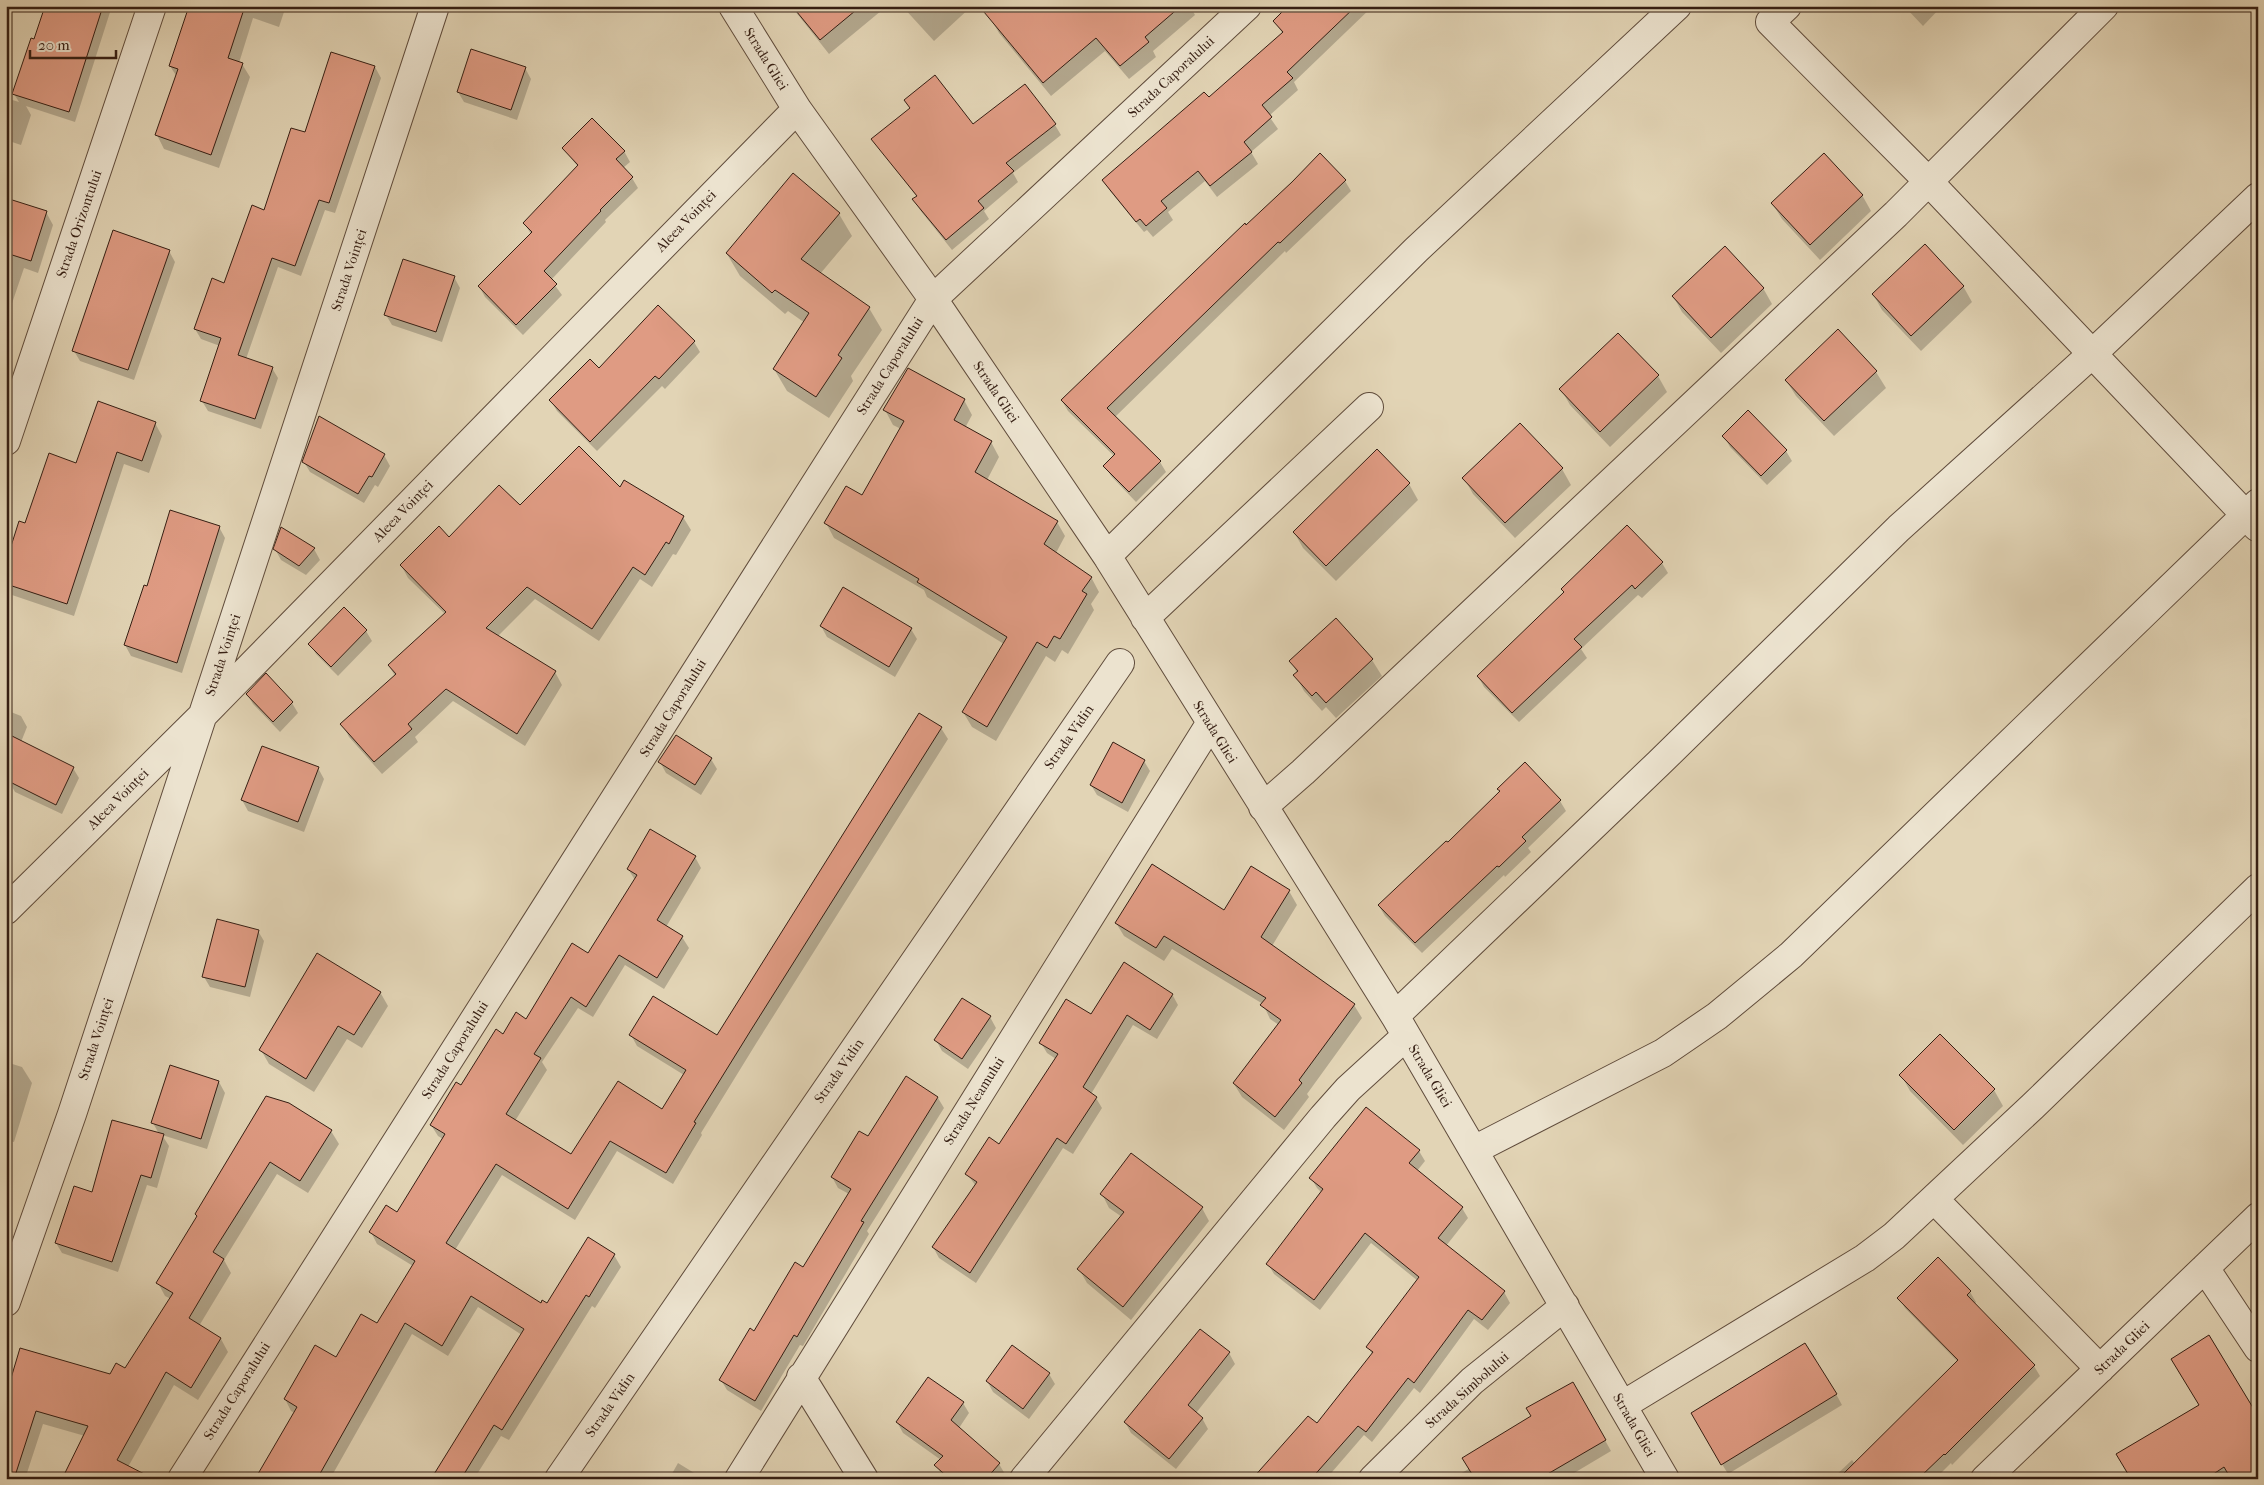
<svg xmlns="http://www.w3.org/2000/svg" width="2264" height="1485" font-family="'IM FELL French Canon',serif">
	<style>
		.shadow { fill: #0003 }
		.building { fill: #df9b83; stroke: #351e13 }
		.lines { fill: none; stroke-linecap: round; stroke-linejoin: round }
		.minor-casing { stroke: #604c3c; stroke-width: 30 }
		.minor { stroke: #ece3cf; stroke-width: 28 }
		.labels { text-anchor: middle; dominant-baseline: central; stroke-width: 5; stroke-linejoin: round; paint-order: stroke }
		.street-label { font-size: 14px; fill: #351e13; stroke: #ece3cf }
	</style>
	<rect width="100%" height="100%" fill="#e2d4b5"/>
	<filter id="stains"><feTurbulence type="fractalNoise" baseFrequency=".004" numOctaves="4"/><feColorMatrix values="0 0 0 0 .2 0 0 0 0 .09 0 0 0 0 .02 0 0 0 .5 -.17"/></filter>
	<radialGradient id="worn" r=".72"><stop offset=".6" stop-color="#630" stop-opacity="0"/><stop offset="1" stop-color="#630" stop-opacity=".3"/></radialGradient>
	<!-- shadow -->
	<path class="shadow" d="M46,6H112L75,122L26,106L31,115L21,145L6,140V98L19,102L14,94Z
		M207,6H286L279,27L253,18L239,63L242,64L250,77L219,168L164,149L157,135L177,77L170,66Z
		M791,6H887L829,54Z
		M902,6H972L934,41Z
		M1006,6H1190L1195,15L1153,51L1156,57L1129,79L1105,51L1051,96L999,33L991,19Z
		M1289,6H1373L1294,82L1298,90L1269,116L1278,129L1251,152L1258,164L1217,197L1205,181L1168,212L1173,220L1153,237L1147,230L1144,232L1110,191L1103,180L1208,99L1283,34L1274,21Z
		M1904,6H1942L1923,26Z
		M331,53L375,67L381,78L335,213L325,210L301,276L278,267L246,359L272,368L278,378L261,429L208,411L202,401L220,346L201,339L195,329L225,284L306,134Z
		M525,68L531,79L517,120L464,102L458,92Z
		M905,100L973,126L1055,125L1061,135L1013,173L1018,182L984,211L989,219L952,250L920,210L914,200L917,197L873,140L911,109Z
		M563,148L624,151L630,162L623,168L632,178L638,188L605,220L606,222L551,280L562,295L523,335L485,297L479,286L531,234L524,223L578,167Z
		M1320,155L1345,181L1351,191L1286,253L1285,251L1115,417L1160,462L1166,472L1136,502L1111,476L1105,466L1114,456L1068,411L1062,401Z
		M1862,195L1871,211L1820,260L1782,219L1772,203Z
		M6,199L46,212L53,225L38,273L24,268L6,321Z
		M839,214L852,236L820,274L869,308L882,330L851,376L853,381L829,418L787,391L774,369L805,323L788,311L785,314L740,276L727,254Z
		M169,251L175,262L134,380L80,361L74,351Z
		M454,277L460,288L442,342L392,325L386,315Z
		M1963,286L1972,302L1921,351L1882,310L1873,294Z
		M1763,288L1772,304L1721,353L1682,312L1673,296Z
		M1838,331L1876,372L1886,388L1834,436L1796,396L1786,380Z
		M694,342L700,352L665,389L662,386L597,451L557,411L551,401L599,370Z
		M1658,376L1667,392L1610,447L1570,405L1561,389Z
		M964,400L972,415L965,428L991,442L999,457L987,480L1057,522L1065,536L1056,553L1091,577L1099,592L1091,604L1094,610L1068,654L1062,650L1055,662L1046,656L996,741L972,727L963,712L1004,644L927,597L924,590L834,538L826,523L862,497L901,429L893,425L885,410Z
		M155,423L162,436L149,473L124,464L74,616L9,594L6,590V566L26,524L77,464Z
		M1724,436L1786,451L1792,461L1767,485L1730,447Z
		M384,455L390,466L378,487L375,485L364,503L310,472L304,462Z
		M1562,469L1571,485L1515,538L1473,494L1464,478Z
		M624,482L683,517L691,530L676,555L673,554L652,587L640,579L599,641L535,599L497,637L555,672L562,685L525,746L453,701L415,737L418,742L382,774L349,737L342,724L395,676L389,666L445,614L408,578L401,565L449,538L520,507L620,489Z
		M1409,484L1418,500L1336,581L1303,548L1294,532Z
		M219,527L225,538L182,673L131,656L125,645L148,587Z
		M282,529L314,549L320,560L306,575L281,560L275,549Z
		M1662,563L1668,573L1642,598L1638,595L1581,649L1587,658L1519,722L1484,687L1478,676Z
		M1336,620L1372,660L1382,676L1336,718L1326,707L1322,711L1304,691L1295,675L1297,673L1291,661Z
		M821,626L911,629L917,639L895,677L827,637Z
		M366,631L372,641L338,676L316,654L310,644Z
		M266,675L292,703L298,713L280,732L253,704L247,694Z
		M6,710L21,716L27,727L21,742L73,768L79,778L62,814L15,792L9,781L6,767Z
		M941,728L948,739L757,1042L701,1133L702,1135L673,1184L617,1151L575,1220L502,1175L455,1250L541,1304L548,1305L614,1255L621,1267L595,1308L592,1306L509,1440L501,1436L474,1479H433L522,1335L478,1307L448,1356L412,1334L330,1479H257L295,1413L291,1411L285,1399L377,1325L413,1266L377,1244L371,1232L397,1214L443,1139L438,1136L431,1125L503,1035L527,1021L589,955L635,880L628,869L695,857L701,868L666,927L682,937L689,948L664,989L625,965L593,1017L578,1008L542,1062L547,1070L515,1121L572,1156L663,1110L684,1075L637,1046L631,1035L717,1037Z
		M711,759L717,769L701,795L666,773L660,762Z
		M1144,761L1150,771L1128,812L1097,795L1091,785Z
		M1525,764L1560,801L1566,811L1528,848L1531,852L1505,877L1504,875L1422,953L1385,916L1379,906L1448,844L1501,792Z
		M318,768L324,779L304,832L248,811L242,800Z
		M1289,891L1297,905L1272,946L1354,1005L1362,1018L1307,1094L1309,1097L1284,1130L1242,1097L1234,1084L1279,1025L1270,1019L1263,1004L1172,949L1164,961L1124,936L1116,923L1224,912Z
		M258,931L264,941L250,997L210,987L204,977Z
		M380,992L388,1006L362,1048L347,1039L314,1092L269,1064L261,1050Z
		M1172,994L1178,1005L1157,1039L1133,1025L1091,1094L1096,1098L1102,1108L1073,1154L1063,1148L976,1283L939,1258L933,1247L976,1186L967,1174L1000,1145L1056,1059L1047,1053L1041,1043L1091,1016Z
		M990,1017L996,1028L968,1069L942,1051L936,1040Z
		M6,1062L22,1067L32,1083L14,1142L6,1140Z
		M1901,1075L1994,1090L2003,1106L1963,1145L1910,1091Z
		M219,1082L225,1093L207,1149L162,1135L169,1146L157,1188L147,1185L118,1272L62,1253L56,1243L92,1193L159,1134L153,1123Z
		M267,1097L331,1131L339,1144L308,1193L277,1174L224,1260L231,1273L199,1326L221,1339L228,1352L198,1400L174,1385L128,1467L63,1479L85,1436L43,1424L25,1479H6V1400L111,1375L126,1370L171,1299L165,1296L158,1283Z
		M938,1098L944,1108L867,1231L869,1234L803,1346L800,1345L761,1411L727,1390L721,1380L804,1269L849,1194L838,1188L832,1177L868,1138Z
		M1419,1151L1425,1161L1417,1171L1462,1208L1468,1218L1446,1246L1504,1292L1510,1303L1488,1330L1474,1319L1420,1393L1414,1388L1372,1442L1364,1435L1326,1479H1254L1317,1425L1372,1354L1368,1347L1418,1281L1371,1243L1320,1310L1274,1274L1268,1264L1322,1193L1317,1188L1311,1178Z
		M1102,1194L1202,1208L1209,1221L1131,1320L1087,1283L1079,1269L1122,1217L1109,1208Z
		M1938,1259L1970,1292L1976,1302L1974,1305L2034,1366L2040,1376L1952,1465L1951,1463L1935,1479H1832L1852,1460L1855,1464L1958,1362L1905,1308L1899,1298Z
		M1201,1331L1229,1353L1235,1364L1196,1413L1202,1418L1208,1429L1176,1469L1131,1433L1125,1422Z
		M1049,1374L1055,1384L1029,1419L993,1392L987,1381Z
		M1573,1383L1611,1451L1564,1479H1452L1470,1468Z
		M1836,1394L1842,1405L1728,1474L1692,1414Z
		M963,1403L969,1413L959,1428L999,1464L1005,1474L1001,1479H945L936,1465L941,1460L903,1433L897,1422Z
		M2201,1406L2258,1479H2132Z
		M678,1463L704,1479H669Z"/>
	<!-- building -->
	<path class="building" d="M45,6H103L69,112L12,94L31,38L34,39Z
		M189,6H245L228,58L243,63L211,155L155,135L178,69L169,66Z
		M792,6H861L820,40Z
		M979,6H1181L1145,37L1149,42L1120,66L1096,38L1043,83Z
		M1288,6H1356L1287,72L1293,78L1262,105L1272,117L1244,142L1252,152L1210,186L1198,171L1161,201L1167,208L1146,226L1140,219L1136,222L1102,180L1204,92L1209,97L1283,32L1273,21Z
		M471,49L526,67L511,110L457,92Z
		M331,52L375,66L329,203L319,200L295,266L272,258L238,355L273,367L255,419L200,401L221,338L194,329L212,278L224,283L252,205L264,210L291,128L305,132Z
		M935,75L973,124L1025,84L1056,124L1006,163L1014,171L978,201L984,208L946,240L912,199L917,196L871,139L910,108L904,100Z
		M592,118L625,151L616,159L633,177L600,210L601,211L544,271L557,284L516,325L478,286L532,232L523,223L578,165L562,148Z
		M1320,153L1346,180L1280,243L1278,242L1107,408L1161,461L1129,492L1103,466L1115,454L1061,400L1245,223L1246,225L1292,182Z
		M1824,153L1863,195L1810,245L1771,203Z
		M793,173L840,213L801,259L870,307L838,355L842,358L816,397L773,369L809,313L775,290L772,293L726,253Z
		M6,198L47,211L31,261L6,253Z
		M113,230L170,250L128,370L72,351Z
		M1925,244L1964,286L1911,336L1872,294Z
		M1725,246L1764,288L1711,338L1672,296Z
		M403,259L455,276L436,332L384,315Z
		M658,305L695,341L659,379L655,376L590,442L549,400L590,359L599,368Z
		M1838,329L1877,371L1824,421L1785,380Z
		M1618,333L1659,375L1600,432L1559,389Z
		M908,368L965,399L954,420L992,441L975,472L1058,521L1044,544L1092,577L1082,591L1087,594L1060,639L1054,636L1047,648L1037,642L987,727L962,712L1007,637L917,582L919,579L824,523L846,486L862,495L904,421L883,410Z
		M98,401L156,422L142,461L117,452L67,604L6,584V562L19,521L25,523L49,453L76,463Z
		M1748,410L1787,450L1761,476L1722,436Z
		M319,416L385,454L372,477L369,476L358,494L302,462Z
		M1520,423L1563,468L1505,523L1462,478Z
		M579,446L620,487L624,480L684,516L669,544L666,542L645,575L633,567L592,629L527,587L486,628L556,671L517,734L446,689L408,724L412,729L374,762L340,724L396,674L388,665L446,612L400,565L439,526L449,537L499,485L520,505Z
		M1377,449L1410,483L1326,566L1293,532Z
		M170,510L220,526L177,663L124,645L144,585L147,586Z
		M1627,525L1663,562L1635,589L1632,585L1574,639L1582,647L1512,713L1477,676L1564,592L1561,589Z
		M281,527L315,548L299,566L273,549Z
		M843,587L912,628L889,667L820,626Z
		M344,607L367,630L331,667L308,644Z
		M1336,618L1373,659L1326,703L1316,692L1312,696L1293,675L1298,671L1289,661Z
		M266,673L293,702L273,722L246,694Z
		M919,713L942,727L751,1030L694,1122L696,1123L666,1173L610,1141L568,1209L496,1164L446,1243L541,1303L542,1300L547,1303L588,1237L615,1254L589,1297L586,1295L502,1430L494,1425L461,1479H431L524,1329L471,1296L442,1346L405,1323L317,1479H255L297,1407L284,1399L315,1345L336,1357L361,1314L377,1323L415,1261L369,1232L386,1205L397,1212L445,1134L430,1125L456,1082L461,1085L496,1029L503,1034L516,1012L526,1019L572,943L588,953L637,875L627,869L650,829L696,856L657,920L683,936L657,978L619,955L586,1007L571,997L534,1054L541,1058L506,1114L571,1154L618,1081L662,1109L686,1070L629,1035L653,996L717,1035Z
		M6,733L74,767L56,805L6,780Z
		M676,735L712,758L695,785L658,762Z
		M1113,742L1145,760L1122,803L1090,785Z
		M262,746L319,767L298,822L241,800Z
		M1525,762L1561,800L1522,837L1526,841L1499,867L1497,866L1415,943L1378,905L1446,841L1448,842L1500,791L1497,789Z
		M1152,864L1224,910L1251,866L1290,890L1261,937L1355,1004L1299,1080L1302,1083L1275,1117L1233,1083L1281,1020L1260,1005L1266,998L1164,936L1156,948L1115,923Z
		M217,919L259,930L245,987L202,977Z
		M317,953L381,992L354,1035L338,1026L306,1079L259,1050Z
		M1124,962L1173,994L1150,1030L1127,1015L1083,1087L1097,1097L1066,1144L1057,1138L970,1273L932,1247L977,1182L965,1174L989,1137L999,1144L1058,1054L1039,1043L1066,999L1091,1014Z
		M962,998L991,1016L962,1059L934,1040Z
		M1940,1034L1995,1089L1954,1130L1899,1075Z
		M170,1065L219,1081L201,1139L151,1123Z
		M906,1076L938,1097L861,1221L864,1222L797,1337L794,1335L755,1401L719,1380L750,1328L754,1331L795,1262L803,1267L851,1189L831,1177L859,1131L868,1136Z
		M266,1096L289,1103L332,1130L300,1181L270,1162L213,1252L224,1259L189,1318L221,1338L191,1388L166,1372L117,1460L154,1479H62L88,1426L36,1411L14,1479H6V1395L20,1348L110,1374L116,1363L125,1368L173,1293L156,1283L197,1216L195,1214Z
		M1366,1107L1420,1150L1409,1163L1463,1207L1438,1238L1505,1291L1482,1320L1468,1310L1414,1383L1408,1378L1366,1432L1358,1426L1311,1479H1252L1308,1416L1317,1423L1373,1352L1366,1347L1419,1277L1365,1233L1314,1300L1266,1264L1323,1189L1309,1178Z
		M112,1120L164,1134L151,1178L141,1175L112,1262L55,1243L74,1186L92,1192Z
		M1131,1153L1203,1207L1123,1307L1077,1269L1124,1212L1100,1194Z
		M1938,1257L1971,1291L1967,1295L2035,1365L1945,1455L1944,1454L1918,1479H1838L1958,1360L1897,1298Z
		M1200,1329L1230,1352L1188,1405L1203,1418L1169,1459L1124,1422Z
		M2209,1335L2258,1416V1479H2231L2224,1467L2206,1479H2131L2116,1454L2199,1405L2171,1359Z
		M1805,1343L1837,1394L1721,1465L1691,1413Z
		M1012,1345L1050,1373L1023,1409L986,1381Z
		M928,1377L964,1402L951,1420L1000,1463L986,1479H950L934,1465L943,1456L896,1422Z
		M1573,1382L1606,1440L1539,1479H1475L1462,1458L1531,1416L1526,1408Z"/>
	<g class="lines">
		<defs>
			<path id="minor" d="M733,6L797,109L933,299L1107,556L1395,1016L1665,1479
				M1787,6L1770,22L1928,181L2257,527
				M6,441L152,6
				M1107,556L1416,250L1677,6
				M1145,618L1369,407
				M1263,807L1303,772L1896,214L2104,6
				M6,910L203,715L797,109
				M1395,1016L1659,763L1899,528L2092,354L2258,197
				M1474,1150L1663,1053L1717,1016L1791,955L2258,503
				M1934,1199L2100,1369
				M2205,1268L2258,1348
				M6,1302L72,1114L435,6
				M801,1377L864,1479
				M1623,1405L1865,1258L1894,1236L2033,1106L2258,888
				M182,1479L933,299L1247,6
				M559,1479L1120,663
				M739,1479L1210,724
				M1024,1479L1323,1117L1348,1089L1406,1036
				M1373,1479L1472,1381L1565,1306
				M1985,1479L2258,1217"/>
		</defs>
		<!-- minor casing -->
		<use href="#minor" class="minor-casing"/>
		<!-- minor -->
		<use href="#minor" class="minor"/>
	</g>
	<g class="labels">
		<!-- street labels -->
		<g class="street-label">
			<text transform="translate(766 59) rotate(58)">Strada Gliei</text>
			<text transform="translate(1171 77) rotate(-43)">Strada Caporalului</text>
			<text transform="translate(686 221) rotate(-46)">Aleea Voinței</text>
			<text transform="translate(79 224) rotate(-71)">Strada Orizontului</text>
			<text transform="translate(349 270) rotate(-72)">Strada Voinței</text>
			<text transform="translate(890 366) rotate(-58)">Strada Caporalului</text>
			<text transform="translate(996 392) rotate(56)">Strada Gliei</text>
			<text transform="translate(403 511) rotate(-46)">Aleea Voinței</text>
			<text transform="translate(223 655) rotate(-72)">Strada Voinței</text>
			<text transform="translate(673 708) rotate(-58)">Strada Caporalului</text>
			<text transform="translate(1215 732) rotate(58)">Strada Gliei</text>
			<text transform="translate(1069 737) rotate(-55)">Strada Vidin</text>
			<text transform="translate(118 799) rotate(-45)">Aleea Voinței</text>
			<text transform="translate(96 1039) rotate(-72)">Strada Voinței</text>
			<text transform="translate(455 1050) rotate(-58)">Strada Caporalului</text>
			<text transform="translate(839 1071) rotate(-55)">Strada Vidin</text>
			<text transform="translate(1430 1076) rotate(59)">Strada Gliei</text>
			<text transform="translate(974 1101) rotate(-58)">Strada Neamului</text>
			<text transform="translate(2122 1348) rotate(-44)">Strada Gliei</text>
			<text transform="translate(1467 1390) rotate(-42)">Strada Simbolului</text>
			<text transform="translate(237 1391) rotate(-58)">Strada Caporalului</text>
			<text transform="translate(610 1405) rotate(-55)">Strada Vidin</text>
			<text transform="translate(1634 1425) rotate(60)">Strada Gliei</text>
		</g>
	</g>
	<!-- margin -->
	<rect width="2264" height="1485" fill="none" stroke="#e2d4b5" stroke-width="25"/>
	<rect x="8" y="8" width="2249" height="1470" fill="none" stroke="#351e13" stroke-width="2.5"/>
	<rect x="12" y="12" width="2239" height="1460" fill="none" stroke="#351e13"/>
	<!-- scale -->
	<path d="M30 50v8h86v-8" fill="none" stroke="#351e13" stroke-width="2.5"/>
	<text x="38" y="50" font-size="15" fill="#351e13" stroke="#ece3cf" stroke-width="4" paint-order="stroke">20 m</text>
	<rect width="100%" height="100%" filter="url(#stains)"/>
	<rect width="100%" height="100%" fill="url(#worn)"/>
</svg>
